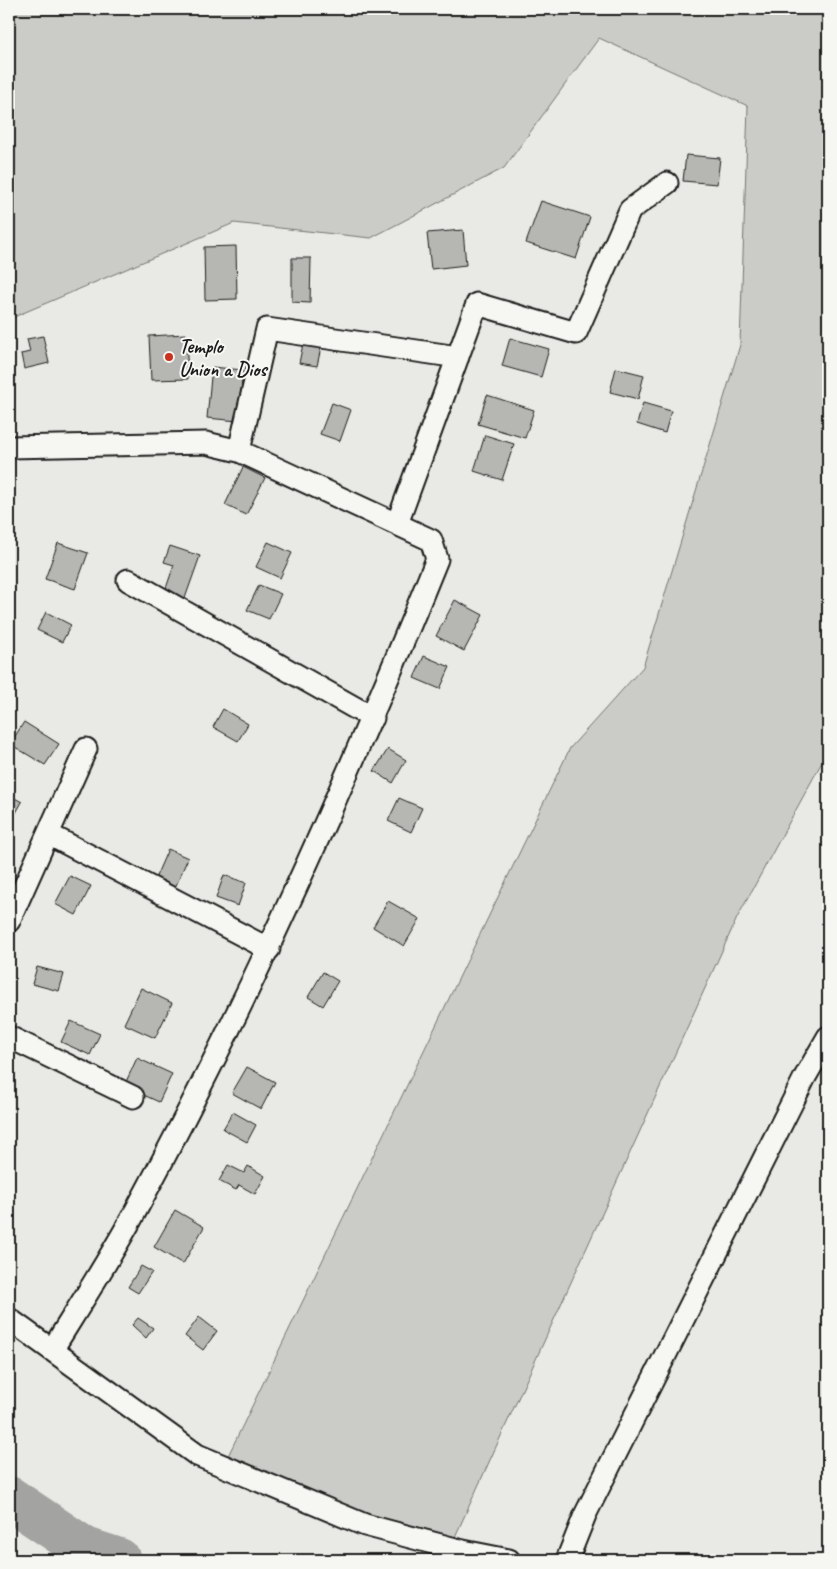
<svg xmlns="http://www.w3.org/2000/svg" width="837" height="1569" font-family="Caveat,sans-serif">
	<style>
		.green { fill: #cbcbc7; stroke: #747472 }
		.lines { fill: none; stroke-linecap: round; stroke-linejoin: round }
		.river { stroke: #a3a3a1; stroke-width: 44 }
		.building { fill: #b6b6b3; stroke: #1c1c1c }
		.minor-casing { stroke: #1c1c1c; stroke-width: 25 }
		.minor { stroke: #f6f6f2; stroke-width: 21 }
		.poi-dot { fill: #c8321e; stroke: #f6f6f2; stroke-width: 2 }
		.labels { text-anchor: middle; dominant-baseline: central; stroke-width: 4; stroke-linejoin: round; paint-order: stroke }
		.poi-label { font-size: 20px; font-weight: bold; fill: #1c1c1c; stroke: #f6f6f2; text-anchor: start }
	</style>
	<rect width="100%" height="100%" fill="#e9e9e5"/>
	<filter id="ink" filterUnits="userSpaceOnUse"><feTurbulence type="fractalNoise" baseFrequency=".02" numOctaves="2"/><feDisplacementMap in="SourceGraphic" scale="10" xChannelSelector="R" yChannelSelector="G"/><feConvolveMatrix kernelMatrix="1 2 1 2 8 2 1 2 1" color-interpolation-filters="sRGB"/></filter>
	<g filter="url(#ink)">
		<!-- green -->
		<path class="green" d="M9,9H828V751L737,918L454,1539L356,1510L227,1458L570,748L643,667L740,345L748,106L599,38L504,168L371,238L234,223L9,319Z"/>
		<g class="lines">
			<!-- river -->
			<path class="river" d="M9,1498L85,1549L119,1560"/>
		</g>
		<!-- building -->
		<path class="building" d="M686,155L720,158L717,184L683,181Z
			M541,201L590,217L576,259L526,243Z
			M463,230L466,265L431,269L427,233Z
			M236,246L237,299L205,300L204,247Z
			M292,258H311L310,303L292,302Z
			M186,334L188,379L151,380L149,336Z
			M43,336L49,363L24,369L21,354L30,352L27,339Z
			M510,338L549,349L541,377L502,366Z
			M304,339L322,343L317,366L299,363Z
			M212,367L243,370L238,421L207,418Z
			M616,368L644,375L638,399L610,392Z
			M487,395L534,410L525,438L478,424Z
			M332,403L351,410L340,441L320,434Z
			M643,403L671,411L665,433L637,424Z
			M485,435L514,444L502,480L474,471Z
			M243,467L265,478L246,515L225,505Z
			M268,542L292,553L280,578L256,567Z
			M58,543L88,553L75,589L45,579Z
			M170,546L200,556L184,601L164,594L174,565L164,562Z
			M259,585L281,594L269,619L247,610Z
			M455,600L483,615L464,651L436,636Z
			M46,612L71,625L62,642L37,630Z
			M424,656L450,667L440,689L414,678Z
			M223,709L248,724L238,741L213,727Z
			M24,722L59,744L45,765L10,744Z
			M388,749L406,760L393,783L374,771Z
			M9,795L22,802L12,820L9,818Z
			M399,798L422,808L411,832L388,821Z
			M168,849L188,858L174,890L154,881Z
			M224,875L246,883L238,906L216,898Z
			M70,876L91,886L76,915L55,904Z
			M388,901L420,919L404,946L373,927Z
			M37,967L64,974L59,991L32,984Z
			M323,972L338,981L323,1006L308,997Z
			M141,988L172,1003L155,1038L124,1024Z
			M71,1021L100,1034L90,1055L61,1042Z
			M137,1058L172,1074L159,1102L124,1086Z
			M247,1067L275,1082L261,1109L232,1093Z
			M233,1112L256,1125L247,1142L223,1129Z
			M228,1165L244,1173L248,1166L265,1176L255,1194L239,1185L236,1190L219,1181Z
			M175,1210L204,1227L183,1264L154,1247Z
			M141,1266L152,1272L138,1293L128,1287Z
			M199,1317L217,1331L203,1350L185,1336Z
			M138,1318L153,1328L146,1338L132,1325Z"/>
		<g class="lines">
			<defs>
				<path id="minor" d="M9,447L206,443L239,451L431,540L437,559C347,782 249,1002 134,1214C109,1260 80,1305 52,1350
					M239,451L267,329L458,357
					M397,524L477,304L576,333L630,210L667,183
					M128,580L373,718
					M48,834L269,949
					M9,921L86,749
					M9,1037L133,1097
					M9,1319L197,1455L365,1525L463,1551L509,1560
					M567,1560L585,1515L805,1077L828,1037"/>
			</defs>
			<!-- minor casing -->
			<use href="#minor" class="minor-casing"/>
			<!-- minor -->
			<use href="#minor" class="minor"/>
		</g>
	</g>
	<!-- markers -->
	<circle class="poi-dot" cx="169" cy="357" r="5"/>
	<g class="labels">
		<!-- poi labels -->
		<g class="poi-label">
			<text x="179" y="346">Templo<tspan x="179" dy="23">Union a Dios</tspan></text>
		</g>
	</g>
	<!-- margin -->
	<rect width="837" height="1569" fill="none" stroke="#f6f6f2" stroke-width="30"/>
	<rect x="15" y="15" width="807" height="1539" fill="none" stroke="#1c1c1c" stroke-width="2" filter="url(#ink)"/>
</svg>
